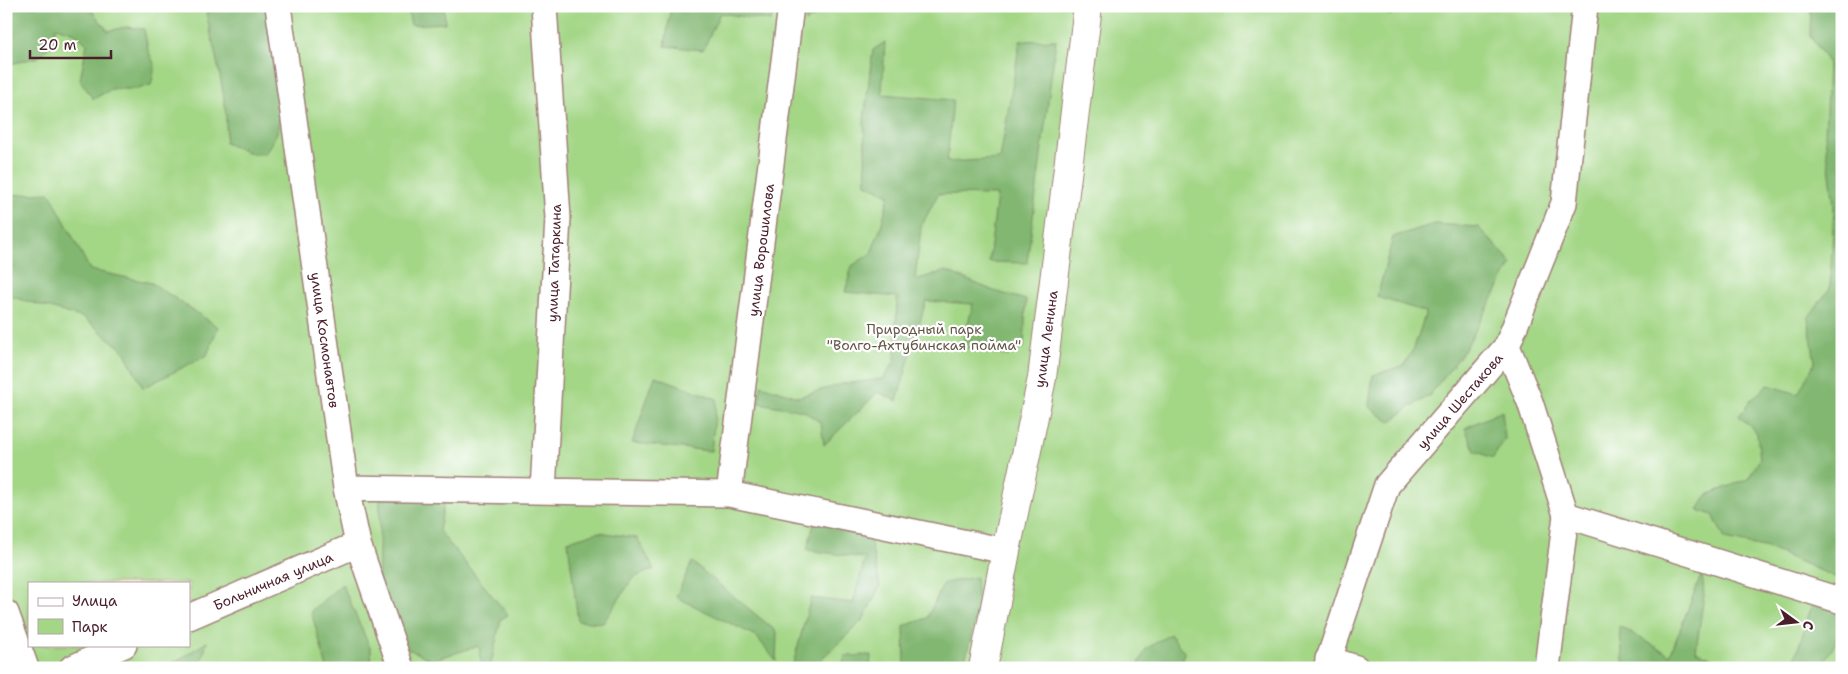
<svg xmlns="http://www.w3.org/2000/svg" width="1848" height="674" font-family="'Shantell Sans',sans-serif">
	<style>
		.green { fill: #a3d685; stroke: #767a58; fill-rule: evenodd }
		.forest { fill: #82b772; stroke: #666b4e }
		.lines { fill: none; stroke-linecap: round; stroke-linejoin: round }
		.minor-casing { stroke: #a08078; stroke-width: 28 }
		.tertiary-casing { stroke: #a08078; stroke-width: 30 }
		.minor { stroke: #fff; stroke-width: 25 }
		.tertiary { stroke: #fff; stroke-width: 28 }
		.labels { text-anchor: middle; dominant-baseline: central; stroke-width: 4.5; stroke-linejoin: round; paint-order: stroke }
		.street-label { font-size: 14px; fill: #4a1f2b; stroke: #fff }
		.park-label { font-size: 14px; fill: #655646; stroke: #fff }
	</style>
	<rect width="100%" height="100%" fill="#fff"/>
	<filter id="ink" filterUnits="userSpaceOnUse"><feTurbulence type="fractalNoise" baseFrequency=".02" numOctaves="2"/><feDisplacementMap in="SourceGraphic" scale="10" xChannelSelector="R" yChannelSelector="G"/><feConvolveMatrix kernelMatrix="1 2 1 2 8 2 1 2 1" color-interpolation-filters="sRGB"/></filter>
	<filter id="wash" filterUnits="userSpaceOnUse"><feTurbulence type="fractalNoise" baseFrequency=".0096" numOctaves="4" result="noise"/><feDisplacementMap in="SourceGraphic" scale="20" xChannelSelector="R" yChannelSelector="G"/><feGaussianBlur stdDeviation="1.12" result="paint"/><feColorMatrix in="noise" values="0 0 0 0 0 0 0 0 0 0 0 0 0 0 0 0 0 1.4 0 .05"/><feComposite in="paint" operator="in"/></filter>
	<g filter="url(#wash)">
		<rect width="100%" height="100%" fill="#f5e0c4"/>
		<!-- green -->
		<path class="green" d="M6,6H1842V668H6ZM29,583H189V645H29Z"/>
		<!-- forest -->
		<path class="forest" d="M88,6L108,31L126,27L144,29L148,50L155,66L151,85L137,89H112L93,99L80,80L87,44L75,33L56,27L50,46L39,57L6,65V7Z
			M238,6L268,8L282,104L277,133L265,154L250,153L225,143C231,108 213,48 206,12Z
			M407,6H444L445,23L411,25Z
			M671,6H777L771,21L720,13L703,50L665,46Z
			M804,6H831L806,22Z
			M1390,6H1418L1413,12L1388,15Z
			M1811,6H1842V580L1768,548L1725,539L1713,515L1698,510L1707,495L1748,479L1760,459L1757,433L1739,416L1752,399L1768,385L1798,394L1815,362L1808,318L1830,288L1834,205L1825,136L1828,62L1810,36Z
			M1056,40L1027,263L989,262L997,195L938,194L921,227L915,280L946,271L994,291L1026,300L1024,347L1008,356L962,347L973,304L926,301L897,401L878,392L824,445L821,423L804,411L759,403L761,385L798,397L842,384L883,379L895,361L897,297L845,292L852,266L871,253L881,227L889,195L866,184L864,119L873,50L885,42L882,94L953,100L947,162L1000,159L1020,41Z
			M50,193L90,270L152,283L218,327L207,355L143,388L124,351L84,318L6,295L7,195Z
			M1434,224L1478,227L1512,263L1464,351L1429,396L1410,407L1390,422L1369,407L1373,375L1403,366L1414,348L1426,312L1377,297L1393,237Z
			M655,376L717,399L711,451L632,443Z
			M1502,411L1505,439L1493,458L1475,451L1465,428Z
			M445,498L439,531L508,615L501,619L490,668H482L479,646L432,660L404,647L378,602L380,499Z
			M816,516L868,530L880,586L863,620L817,663L815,668H792L811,598L853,603L865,558L807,550Z
			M599,532L637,538L654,569L633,578L603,623L578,621L568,541Z
			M692,562L777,632L776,661L756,636L676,597Z
			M1702,573L1704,595L1696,651L1735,668H1624L1619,626L1670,655Z
			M976,577L978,609L963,668H905L904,626L927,618L944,583Z
			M342,584L371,650L372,668H327L311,611Z
			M1812,605L1842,611V632L1820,668H1792Z
			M1170,634L1184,652L1182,668H1137L1146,649Z
			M207,642L200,668H162L177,661Z
			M871,655L870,668H842L845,656Z"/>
	</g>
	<g filter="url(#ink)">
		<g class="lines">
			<defs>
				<path id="minor" d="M278,6L346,488L358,544L401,668
					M1507,346L1530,402L1566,515L1842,601
					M346,488L729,494L1006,551
					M543,491L558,218L544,6
					M729,494L791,6
					M6,613L26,668
					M189,617L358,544
					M1328,659L1356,668
					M72,668L124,645
					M1326,668L1387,485L1507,346L1564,203L1585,6
					M1547,668L1566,515"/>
				<path id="tertiary" d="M983,668L1006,551L1042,378L1088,6"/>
			</defs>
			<!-- minor casing -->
			<use href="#minor" class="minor-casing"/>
			<!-- tertiary casing -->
			<use href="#tertiary" class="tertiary-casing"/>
			<!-- minor -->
			<use href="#minor" class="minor"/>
			<!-- tertiary -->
			<use href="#tertiary" class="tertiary"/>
		</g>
	</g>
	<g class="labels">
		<!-- street labels -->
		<g class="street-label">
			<text transform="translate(761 250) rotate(-83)">улица Ворошилова</text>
			<text transform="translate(554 263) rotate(-88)">улица Татаркина</text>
			<text transform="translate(1046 339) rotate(-82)">улица Ленина</text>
			<text transform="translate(325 340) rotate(82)">улица Космонавтов</text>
			<text transform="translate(1460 401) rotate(-49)">улица Шестакова</text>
			<text transform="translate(273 581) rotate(-23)">Больничная улица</text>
		</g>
		<!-- park labels -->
		<g class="park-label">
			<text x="924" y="329">Природный парк<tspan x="924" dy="16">"Волго-Ахтубинская пойма"</tspan></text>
		</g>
	</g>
	<!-- margin -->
	<rect width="1848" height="674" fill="none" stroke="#fff" stroke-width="25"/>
	<!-- legend -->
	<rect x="28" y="582" width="162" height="65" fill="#ffffff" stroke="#b7a5aa"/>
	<rect x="38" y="598" width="25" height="8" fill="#ffffff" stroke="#b7a5aa"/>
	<text x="72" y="606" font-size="15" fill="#4a1f2b">Улица</text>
	<rect x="38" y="619" width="25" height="15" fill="#a3d685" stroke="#b7a5aa"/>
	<text x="72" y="632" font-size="15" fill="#4a1f2b">Парк</text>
	<!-- north arrow -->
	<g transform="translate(1796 622) rotate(105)" stroke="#ffffff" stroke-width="4" paint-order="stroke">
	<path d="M0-4L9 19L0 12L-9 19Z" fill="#4a1f2b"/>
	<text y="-8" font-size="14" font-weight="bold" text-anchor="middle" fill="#4a1f2b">С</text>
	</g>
	<!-- scale -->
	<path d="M30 50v8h81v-8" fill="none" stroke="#4a1f2b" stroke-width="2.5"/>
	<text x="38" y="50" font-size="15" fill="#4a1f2b" stroke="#ffffff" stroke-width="4" paint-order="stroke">20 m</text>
</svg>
